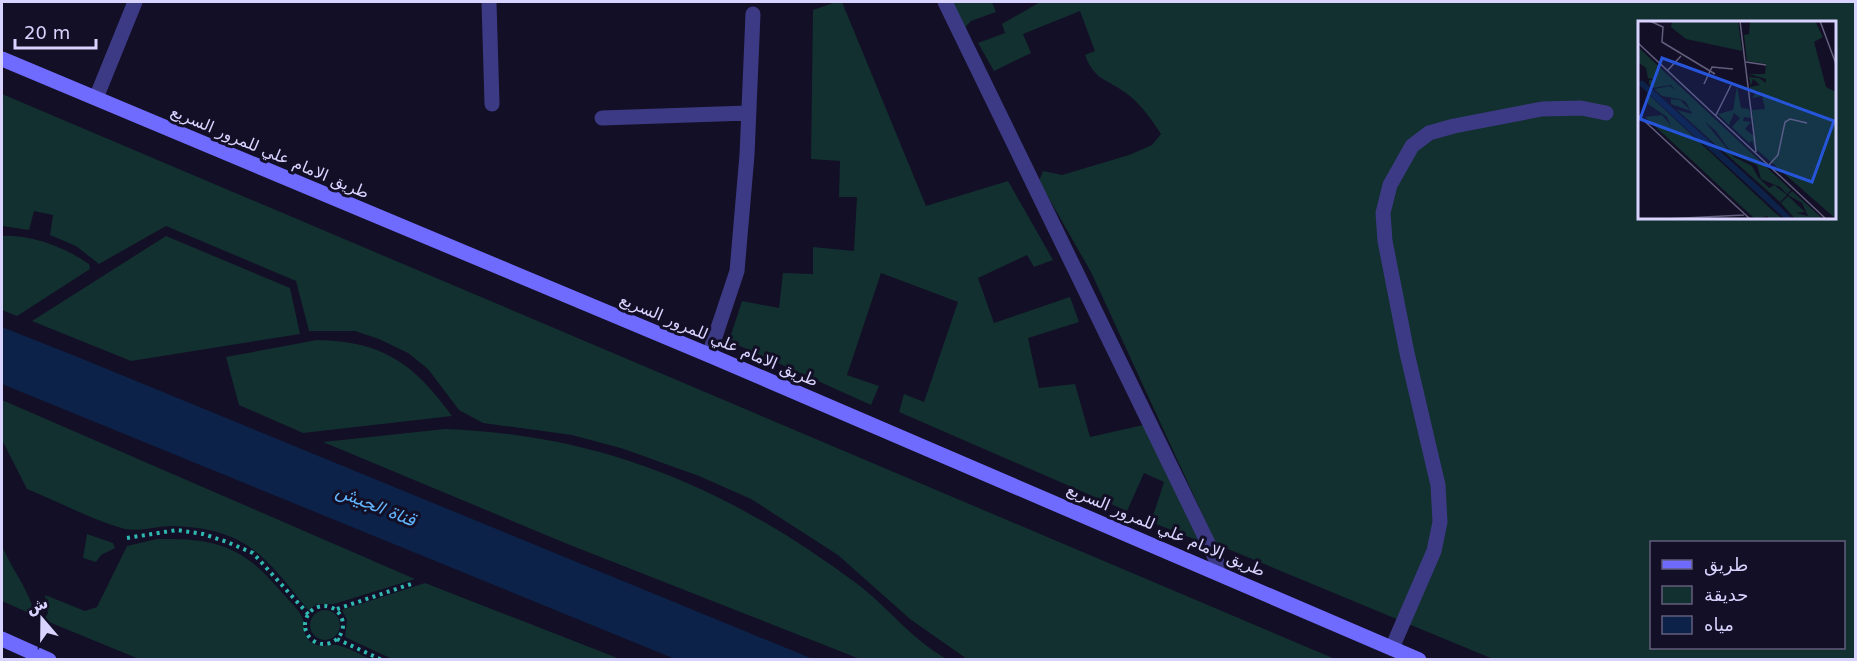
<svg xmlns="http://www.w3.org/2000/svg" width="1857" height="661" font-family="'DejaVu Sans',Vazirmatn,sans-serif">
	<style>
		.green { fill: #12302f; fill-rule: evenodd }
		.water { fill: #0c2248 }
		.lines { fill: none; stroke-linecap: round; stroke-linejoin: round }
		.path { stroke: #2fb8b0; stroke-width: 4; stroke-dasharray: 3 4.5; stroke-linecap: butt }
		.minor { stroke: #3d3a85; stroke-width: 15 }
		.secondary { stroke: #6f6bff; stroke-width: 15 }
		.labels { text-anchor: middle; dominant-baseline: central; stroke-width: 6; stroke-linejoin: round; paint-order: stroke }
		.street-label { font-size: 16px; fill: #d9d4ff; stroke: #130f26 }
		.water-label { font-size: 18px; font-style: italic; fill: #62b6ff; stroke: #130f26 }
		.inset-road { fill: none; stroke: #625e7d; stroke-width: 1.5 }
		.view { fill: #2655da; fill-opacity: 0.15; stroke: #2655da; stroke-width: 3 }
		.inset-edge { fill: none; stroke: #d9d4ff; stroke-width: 3 }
	</style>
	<rect width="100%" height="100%" fill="#130f26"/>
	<!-- green -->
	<path class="green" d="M836,2H842L926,206L1008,181L1053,260L1034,267L1027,255L978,278L994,323L1070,297L1079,322L1028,338L1039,388L1075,384L1090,437L1143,425L1204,543L1151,522L1164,482L1144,473L1127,511L899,412L904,394L924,402L958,302L881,273L847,375L879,386L871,405L729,341L742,301L779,308L783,273L813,274V247L854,251L857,197H839L840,161L811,159L813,10Z
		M945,2H992L996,12L971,21L961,31Z
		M1040,2H1855V659H1493L1216,544L1091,272L1039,181L1043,171L1062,175L1129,155L1152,145L1161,134C1151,119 1141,104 1126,93C1106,78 1095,81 1085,55L1095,51L1080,11L1023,34L1031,53L994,71L978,43L1005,33L1002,24ZM1640,22H1834V218H1640ZM1652,542H1844V648H1652Z
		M2,94L1335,659H967L910,619L838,555L751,499L699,476L624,449L572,435L483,423L459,410L428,369L408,353L379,339L355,331H309L296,281L166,226L99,264L76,246L50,235L53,215L34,211L29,230L2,226Z
		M2,236C31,234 66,248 89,264L90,269L17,316L2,310Z
		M166,236L290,288L300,334L131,361L32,321Z
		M317,340C383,341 414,364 452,416L303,433L239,405L226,357Z
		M2,400L415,579L334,604H317L308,610C266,558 248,529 175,526C160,525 140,532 125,529C92,520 59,502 27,489L2,440Z
		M445,429C605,435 729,489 856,583C888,607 912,640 947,659H860L570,545L323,442Z
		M87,534L113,543L115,548L101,555L96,562L83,558Z
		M157,539C214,538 241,545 279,589C286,598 297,607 302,617C306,625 301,634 311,642C320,649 327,644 337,645C348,647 360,655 371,659H139L44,620L48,613L45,595L85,611L97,607L127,546Z
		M2,546C12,569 24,583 32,605L29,613L2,601Z
		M425,583L620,659H392L345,637L347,620L342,610Z
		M310 625a15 15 0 1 1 30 0a15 15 0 1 1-30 0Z"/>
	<!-- water -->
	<path class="water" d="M2,327L85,360L813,659H675L2,384Z"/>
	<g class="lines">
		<!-- path -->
		<path class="path" d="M127,538L177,530L203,534L227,542L253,553L309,615
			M305 625a19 19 0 1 1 38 0a19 19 0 1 1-38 0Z
			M337,609L414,583
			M337,639L382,660"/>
		<!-- minor -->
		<path class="minor" d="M489,2L492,104
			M945,2L1223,574
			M96,98L135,2
			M602,118L748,113
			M709,355L737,271L747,155L753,14
			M1392,648L1434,551L1440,522L1438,485L1407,353L1385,241L1383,213L1390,185L1412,146L1429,133L1454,126L1542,109L1581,108L1606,113"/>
		<!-- secondary -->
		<path class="secondary" d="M2,59L709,355L1419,660
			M2,639L49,660"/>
	</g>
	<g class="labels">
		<!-- street labels -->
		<g class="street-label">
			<text transform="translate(270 152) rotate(23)">طريق الامام علي للمرور السريع</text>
			<text transform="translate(719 340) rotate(23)">طريق الامام علي للمرور السريع</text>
			<text transform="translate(1166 530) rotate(23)">طريق الامام علي للمرور السريع</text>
		</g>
		<!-- water labels -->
		<g class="water-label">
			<text transform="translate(376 505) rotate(22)">قناة الجيش</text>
		</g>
	</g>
	<!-- overview -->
	<g transform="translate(1638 21)">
		<rect width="198" height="198" fill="#130f26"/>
		<path d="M34,0H100L104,30L48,18L33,6ZM112,0H177L185,16L176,21L188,66L198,71V198L118,128L114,89L127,88L124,75L114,77L120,69L112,72V66L122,64L115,58L113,65L111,56L121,57L128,62V58L111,53H127L128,43L109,40L106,14L111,13ZM0,26L153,169L149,173L142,166L123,158L119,144L95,134L77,109L67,101L96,136L114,145L120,156L131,167L136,164L149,174L142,181L39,89L54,93L53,90L33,83V78L42,79L52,89L48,81L41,78L24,75L16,68L32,65L38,70L33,64L15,67L11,63V59H17L10,57L8,47L0,41ZM99,65L103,87L111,88L113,97L106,96L105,100L113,101L107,108L116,115L117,128L114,120L111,122L94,106L102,97L96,92L91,104L80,93L95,89ZM9,72L135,190L145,198H130V195L117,198L7,96L24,94L33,105L29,96L10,83ZM154,170L185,198H157L143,182L150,175L167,191L158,192L170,195L164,182L150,174Z" fill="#12302f"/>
		<path d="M4,59L126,170L155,198H147L0,63Z" fill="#0c2248"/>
		<path class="inset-road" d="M12,0L25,6L24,21L77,53M102,0L118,131M182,0L198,43M0,22L188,198M108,41L128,44M30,49L43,35M66,63L74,46L95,48M0,94L112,198M78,94L93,64M131,144L140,134L147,101L152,98L169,102M26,198L106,194"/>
		<path class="view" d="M24,37L196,100L174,161L2,98Z"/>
		<rect width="198" height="198" class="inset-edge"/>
	</g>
	<!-- border -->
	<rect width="1857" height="661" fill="none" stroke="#d9d4ff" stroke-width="6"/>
	<!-- legend -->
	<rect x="1650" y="541" width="195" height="108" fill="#130f26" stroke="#625e7d" stroke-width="1.5"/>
	<rect x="1662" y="560" width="30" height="9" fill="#6f6bff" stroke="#625e7d" stroke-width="1.5"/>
	<text x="1704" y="571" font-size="18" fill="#d9d4ff">طريق</text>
	<rect x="1662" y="586" width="30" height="18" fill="#12302f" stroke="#625e7d" stroke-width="1.5"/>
	<text x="1704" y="601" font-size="18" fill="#d9d4ff">حديقة</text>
	<rect x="1662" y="616" width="30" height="18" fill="#0c2248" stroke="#625e7d" stroke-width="1.5"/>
	<text x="1704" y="631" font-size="18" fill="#d9d4ff">مياه</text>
	<!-- north arrow -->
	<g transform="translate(42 619) rotate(340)" stroke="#130f26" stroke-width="4.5" paint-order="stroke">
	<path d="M0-4.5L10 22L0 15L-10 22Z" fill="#d9d4ff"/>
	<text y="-9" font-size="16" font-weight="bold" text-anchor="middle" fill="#d9d4ff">ش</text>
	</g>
	<!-- scale -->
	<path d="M15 39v9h81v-9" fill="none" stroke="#d9d4ff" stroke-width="3"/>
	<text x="24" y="39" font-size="18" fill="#d9d4ff" stroke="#130f26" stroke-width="4.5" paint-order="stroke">20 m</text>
</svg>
